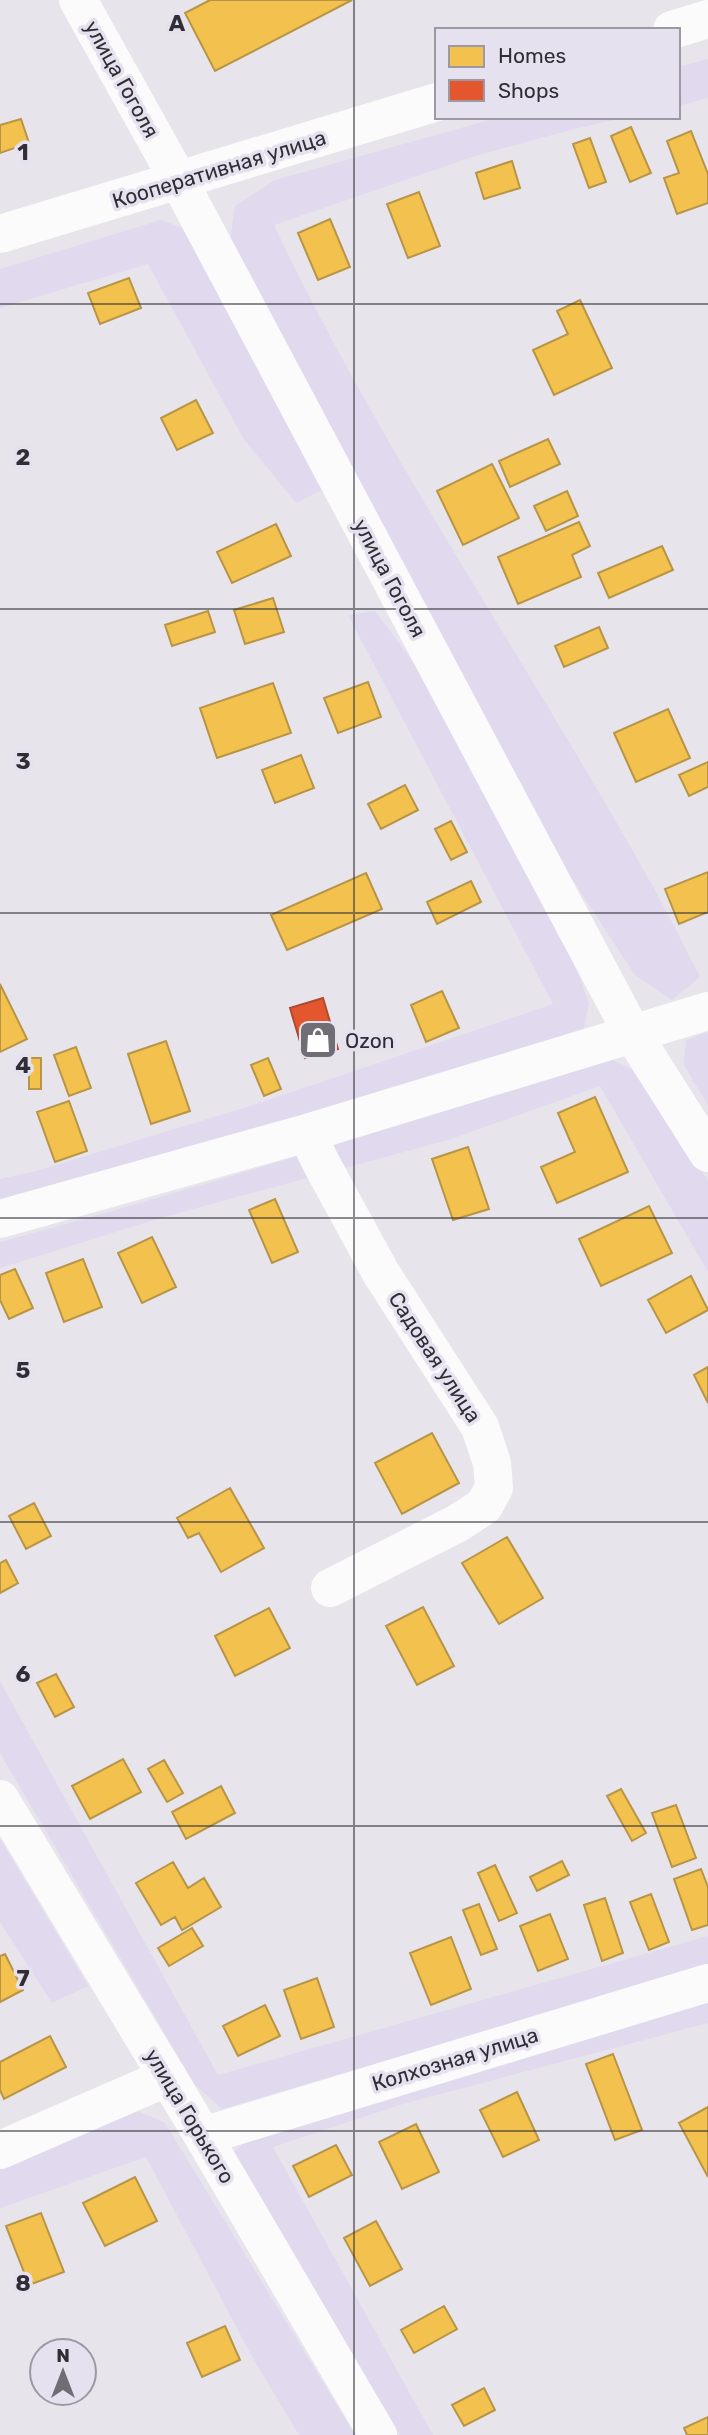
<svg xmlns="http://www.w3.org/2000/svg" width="708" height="2435" font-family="Rubik,sans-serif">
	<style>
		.green { fill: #e1d9ee }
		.homes { fill: #f2c14e; stroke: #b89546; stroke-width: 2 }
		.shops { fill: #e4572e; stroke: #ae4b30; stroke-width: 2 }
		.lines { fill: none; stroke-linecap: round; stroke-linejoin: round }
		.minor { stroke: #fbfbfc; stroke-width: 38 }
		.grid { fill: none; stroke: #302e34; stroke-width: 2; stroke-opacity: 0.55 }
		.labels { text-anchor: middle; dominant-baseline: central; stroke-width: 7; stroke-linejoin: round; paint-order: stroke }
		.street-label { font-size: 21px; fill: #302e34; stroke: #e6e1ef }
		.poi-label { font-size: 21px; fill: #302e34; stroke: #e6e1ef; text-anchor: start }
		.grid-label { font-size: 23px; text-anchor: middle; font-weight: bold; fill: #302e34; stroke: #e6e1ef; stroke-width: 7; stroke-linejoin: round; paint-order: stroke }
	</style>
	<rect width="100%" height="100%" fill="#e7e4ec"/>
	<!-- green -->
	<path class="green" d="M708,59V98L678,106V67Z
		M500,117H627L574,129L475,156L274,225C379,446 518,648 638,860C660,898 680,938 700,977L672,1000L635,975L564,867L230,240L235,206L275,180Z
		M161,220L184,229L327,487L296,503L243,438L148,264L0,308V269Z
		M375,611L434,690L572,955L589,1004L582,1036L0,1210V1179L36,1171L247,1107L553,1004L348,615Z
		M708,1032V1105L684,1065L686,1040Z
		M612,1060L636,1071L708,1181V1272L600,1086L448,1140L167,1216L0,1268V1242C206,1187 408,1121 612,1060Z
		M0,1681L218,2075L708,1936V1965L222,2109L195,2085L0,1753Z
		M0,1839L88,1986L52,2003L0,1922Z
		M708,2001V2023L403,2104L273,2147L433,2435H400L233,2152L257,2132Z
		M131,2108L165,2123L355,2435H299L254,2360L146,2157L0,2208V2166Z"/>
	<!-- homes -->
	<path class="homes" d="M210,0H352L215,71L185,13Z
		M21,119L29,143L0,153V125Z
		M631,127L651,173L630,182L611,136Z
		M691,131L708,174V203L677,214L664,178L679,173L667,141Z
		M590,138L606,182L589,188L573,144Z
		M512,161L520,188L484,199L476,173Z
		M419,192L440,246L408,258L387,204Z
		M330,219L350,267L318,280L298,233Z
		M129,278L141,308L100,324L88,293Z
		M580,300L612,368L554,395L533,350L568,334L557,311Z
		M196,400L213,433L177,450L161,418Z
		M548,439L560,464L510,487L499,461Z
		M492,464L519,518L463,545L437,491Z
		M567,491L578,516L546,531L534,506Z
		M579,522L590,546L572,555L581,577L518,604L498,557Z
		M276,524L291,556L232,583L217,552Z
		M662,546L673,570L609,598L598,573Z
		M273,598L284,632L245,644L234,610Z
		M208,611L215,632L172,646L165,625Z
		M599,627L608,648L564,667L555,646Z
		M368,682L381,717L338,733L324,698Z
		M273,683L291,733L217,758L200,708Z
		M668,709L690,758L636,782L614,733Z
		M301,755L314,788L275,803L262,770Z
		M708,762V787L689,796L679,775Z
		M405,785L418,810L381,829L368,804Z
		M451,821L467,852L451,860L435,829Z
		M708,872V912L679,924L665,889Z
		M366,873L382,909L287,950L271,915Z
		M471,881L481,902L437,924L427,902Z
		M0,984L27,1039L0,1052Z
		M442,991L459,1028L426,1042L411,1005Z
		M166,1041L190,1111L151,1124L128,1054Z
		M76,1047L91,1088L69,1096L54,1055Z
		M29,1058H41V1089H29Z
		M268,1058L281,1089L264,1096L251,1065Z
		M595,1097L628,1172L557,1203L541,1167L575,1152L558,1113Z
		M69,1101L87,1151L55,1162L37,1112Z
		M468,1147L489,1209L453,1220L432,1159Z
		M275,1199L298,1252L272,1263L249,1210Z
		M649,1206L672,1253L601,1286L579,1239Z
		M152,1237L176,1287L142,1303L118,1253Z
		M83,1259L102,1307L64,1322L46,1273Z
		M15,1269L33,1308L9,1319L0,1300V1275Z
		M691,1276L708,1310L666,1333L648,1300Z
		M708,1367V1403L694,1375Z
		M432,1433L459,1483L402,1514L375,1463Z
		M230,1488L264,1548L221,1572L199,1533L188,1538L177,1518Z
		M34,1503L51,1536L26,1549L9,1516Z
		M507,1537L543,1598L499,1624L462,1563Z
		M6,1560L18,1583L0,1593V1563Z
		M423,1607L454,1666L417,1685L386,1626Z
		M269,1608L290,1648L235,1676L215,1636Z
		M56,1674L74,1707L55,1717L37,1683Z
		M123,1759L141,1792L90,1819L72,1786Z
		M164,1760L183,1793L167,1802L148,1769Z
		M221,1786L235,1813L186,1839L172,1812Z
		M621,1789L646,1833L632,1841L607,1796Z
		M676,1805L696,1858L672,1867L652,1813Z
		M562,1861L569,1875L537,1891L530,1877Z
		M173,1862L188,1888L204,1878L221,1907L182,1930L175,1917L161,1925L136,1883Z
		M495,1865L517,1913L499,1921L478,1873Z
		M701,1869L708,1887V1925L692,1930L674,1879Z
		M651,1894L669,1942L649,1950L630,1902Z
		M605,1898L623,1953L602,1961L584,1905Z
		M479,1904L497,1949L481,1955L463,1910Z
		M550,1914L568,1959L538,1971L520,1926Z
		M192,1928L203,1946L169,1966L158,1948Z
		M451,1937L471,1989L431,2005L410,1953Z
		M5,1954L23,1990L0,2002V1956Z
		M317,1978L334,2027L301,2039L284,1990Z
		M265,2005L280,2036L238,2056L223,2026Z
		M50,2036L66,2067L4,2099L0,2090V2062Z
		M613,2054L642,2130L615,2140L586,2064Z
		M517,2092L539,2140L503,2157L480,2110Z
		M708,2107V2177L679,2123Z
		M416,2124L439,2172L402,2189L379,2142Z
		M336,2145L352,2175L309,2197L293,2166Z
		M135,2177L157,2221L105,2246L83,2203Z
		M41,2213L64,2272L29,2285L6,2226Z
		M376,2221L402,2269L370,2286L344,2238Z
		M444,2306L457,2329L414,2353L401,2330Z
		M225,2326L240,2360L202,2377L187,2343Z
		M484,2388L495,2410L464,2426L452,2405Z
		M708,2417V2435H687L684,2428Z"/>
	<!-- shops -->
	<path class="shops" d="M323,998L338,1049L305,1058L290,1008Z"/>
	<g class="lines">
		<!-- minor -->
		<path class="minor" d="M78,0L179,181L632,1033L708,1153
			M672,30L708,19
			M0,234L437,102
			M307,1133L320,1161L381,1273L480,1427L492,1463L494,1488L484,1506L458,1523L330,1588
			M0,1219L307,1133L708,1011
			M0,1799L203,2136L378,2435
			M203,2136L708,1983
			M0,2150L168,2077"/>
	</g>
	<!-- grid -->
	<path class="grid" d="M354,0V2435M0,304H708M0,609H708M0,913H708M0,1218H708M0,1522H708M0,1826H708M0,2131H708"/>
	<!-- icons -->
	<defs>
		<symbol id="shop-square" viewBox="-11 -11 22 22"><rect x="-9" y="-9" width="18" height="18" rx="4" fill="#706e74" stroke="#e6e1ef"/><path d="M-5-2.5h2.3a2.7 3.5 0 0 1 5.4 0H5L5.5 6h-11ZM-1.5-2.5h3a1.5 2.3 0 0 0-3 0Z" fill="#fff"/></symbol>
	</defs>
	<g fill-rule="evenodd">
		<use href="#shop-square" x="296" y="1018" width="44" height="44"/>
	</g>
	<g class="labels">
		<!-- street labels -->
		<g class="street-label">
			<text transform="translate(122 79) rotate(61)">улица Гоголя</text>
			<text transform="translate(219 169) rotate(-17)">Кооперативная улица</text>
			<text transform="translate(390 578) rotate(62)">улица Гоголя</text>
			<text transform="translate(435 1357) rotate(57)">Садовая улица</text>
			<text transform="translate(455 2059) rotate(-17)">Колхозная улица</text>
			<text transform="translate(190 2116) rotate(59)">улица Горького</text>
		</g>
		<!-- poi labels -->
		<g class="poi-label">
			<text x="345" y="1040">Ozon</text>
		</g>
	</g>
	<g class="grid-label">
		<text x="177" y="31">A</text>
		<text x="23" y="160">1</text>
		<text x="23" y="465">2</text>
		<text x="23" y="769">3</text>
		<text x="23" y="1073">4</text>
		<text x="23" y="1378">5</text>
		<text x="23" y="1682">6</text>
		<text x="23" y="1986">7</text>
		<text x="23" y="2291">8</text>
	</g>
	<!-- legend -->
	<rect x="435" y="28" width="245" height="91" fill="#e6e1ef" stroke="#9d99a4" stroke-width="2"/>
	<rect x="449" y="46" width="35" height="21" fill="#f2c14e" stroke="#9d99a4" stroke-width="2"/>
	<text x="498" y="63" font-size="21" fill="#302e34">Homes</text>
	<rect x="449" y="80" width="35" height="21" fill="#e4572e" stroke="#9d99a4" stroke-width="2"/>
	<text x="498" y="98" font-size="21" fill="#302e34">Shops</text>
	<!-- north arrow -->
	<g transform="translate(63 2372)"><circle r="33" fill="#e6e1ef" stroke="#9d99a4" stroke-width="2"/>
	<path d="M0-5L12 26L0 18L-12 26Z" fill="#706e74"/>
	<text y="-10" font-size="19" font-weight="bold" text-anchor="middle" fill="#302e34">N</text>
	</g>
</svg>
